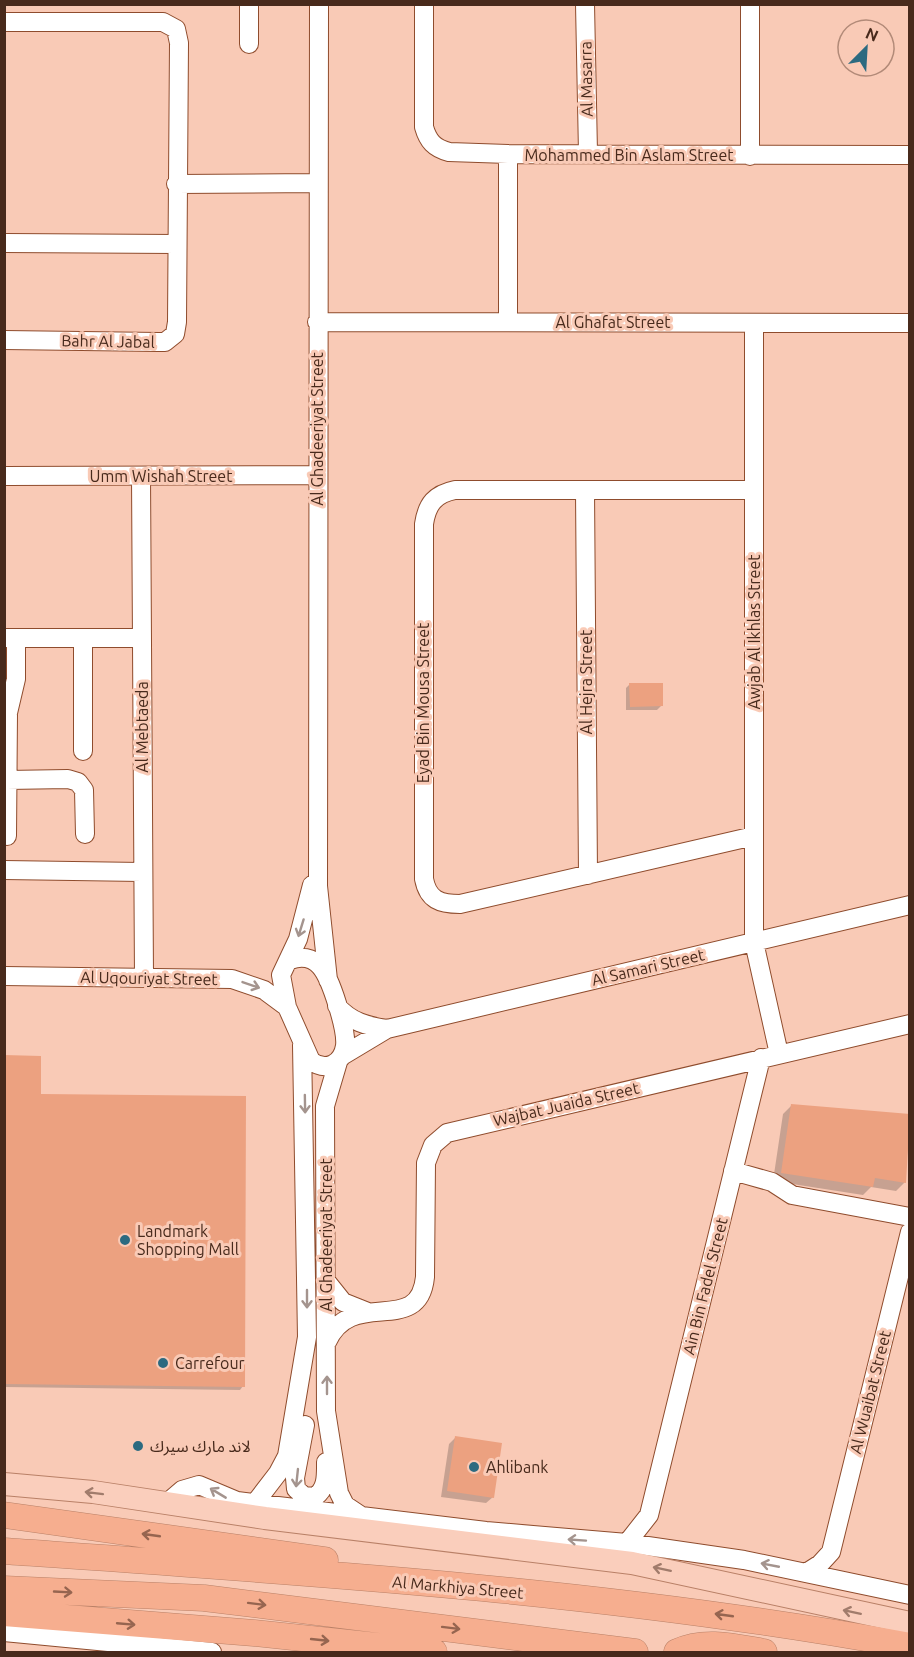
<svg xmlns="http://www.w3.org/2000/svg" width="914" height="1657" font-family="Ubuntu,'Noto Sans Arabic',sans-serif">
	<style>
		.shadow { fill: #0003 }
		.building { fill: #eca180 }
		.lines { fill: none; stroke-linecap: round; stroke-linejoin: round }
		.minor-casing { stroke: #8f4c2d; stroke-width: 20 }
		.major-casing { stroke: #b98067; stroke-width: 24 }
		.highway-casing { stroke: #b98067; stroke-width: 27 }
		.minor { stroke: #fff; stroke-width: 18 }
		.major { stroke: #facebc; stroke-width: 22 }
		.highway { stroke: #f6ae8f; stroke-width: 26 }
		.oneway { stroke: #a4948e }
		.oneway2 { stroke: #a17c6c }
		.oneway3 { stroke: #966550 }
		.poi-dot { fill: #2c6a80; stroke: #f9cab6; stroke-width: 2 }
		.labels { text-anchor: middle; dominant-baseline: central; stroke-width: 6; stroke-linejoin: round; paint-order: stroke }
		.street-label { font-size: 16px; fill: #482a1c; stroke: #f9cab6 }
		.poi-label { font-size: 16px; fill: #482a1c; stroke: #f9cab6; text-anchor: start }
	</style>
	<rect width="100%" height="100%" fill="#f9cab6"/>
	<!-- shadow -->
	<path class="shadow" d="M630,684L661,706L657,710H626V688Z
		M4,1057L40,1096L243,1386L240,1390L4,1387Z
		M792,1105L910,1116L905,1182L896,1191L871,1187L863,1195L773,1181L783,1114Z
		M455,1438L493,1497L486,1503L441,1497L449,1444Z"/>
	<!-- building -->
	<path class="building" d="M629,683H663V706L630,707Z
		M4,1055L41,1056V1094L246,1096L245,1387L4,1384Z
		M791,1104L910,1114L906,1183L875,1178L873,1187L781,1173Z
		M455,1436L502,1443L494,1498L447,1491Z"/>
	<g class="lines">
		<defs>
			<path id="minor" d="M249,4V44
				M319,4L318,886L328,980
				M424,4V127C428,141 434,148 449,152L508,154L910,155
				M585,4L588,153
				M4,22H163L176,29L179,43L177,322L175,334L165,342H159L4,340
				M750,156V4
				M176,184L317,183
				M4,243L177,244
				M508,321V154
				M317,322L910,323
				M754,323V942L779,1054
				M4,476L318,475
				M141,476L144,977
				M585,490L588,875
				M754,490H455C435,494 427,504 424,524V879C428,900 440,904 460,904L754,836
				M5,638H141
				M83,751V638
				M7,780L68,779L78,782L84,790L85,834
				M7,836L8,713L16,679V638
				M4,870L142,872
				M290,960C301,956 312,957 320,966C331,978 347,1030 345,1046C342,1064 326,1072 311,1061L287,1007L281,975L298,939L312,885
				M4,976L232,979L264,990L287,1007
				M337,1006C351,1022 367,1026 387,1029
				M342,1056L387,1029L910,905
				M338,1062L325,1106L326,1411L339,1493L345,1505L360,1515
				M733,1171L772,1182L792,1195L910,1217
				M327,1282L343,1302L368,1312
				M327,1342C352,1286 419,1338 425,1277L426,1163L433,1145L447,1133L910,1024
				M305,1425L295,1478L296,1489L304,1496L315,1497C327,1488 326,1476 326,1462
				M168,1502L182,1490L199,1485L237,1501L486,1531L627,1543L744,1560L910,1595
				M255,1503L278,1473L287,1456L307,1337L302,1045
				M627,1543L649,1515L761,1058
				M806,1573L820,1564L831,1552L910,1232
				M4,1632L212,1652"/>
			<path id="major" d="M4,1484L93,1492L265,1518L632,1563L910,1623"/>
			<path id="highway" d="M4,1515L325,1560
				M4,1551C307,1572 611,1591 910,1646
				M4,1589L204,1598L635,1652
				M4,1613L254,1633L434,1652
				M677,1652C705,1639 735,1647 764,1652"/>
		</defs>
		<!-- minor casing -->
		<use href="#minor" class="minor-casing"/>
		<!-- major casing -->
		<use href="#major" class="major-casing"/>
		<!-- highway casing -->
		<use href="#highway" class="highway-casing"/>
		<!-- minor -->
		<use href="#minor" class="minor"/>
		<!-- major -->
		<use href="#major" class="major"/>
		<!-- highway -->
		<use href="#highway" class="highway"/>
	</g>
	<!-- one-way arrows -->
	<defs><path id="oneway-shaft" d="M-6 0H5M1.5-3L5.5 0L1.5 3" fill="none" stroke-width="1.6" stroke-linecap="round" stroke-linejoin="round" transform="scale(1.5)"/></defs>
	<g class="oneway">
		<use href="#oneway-shaft" transform="translate(301 928) rotate(107)"/>
		<use href="#oneway-shaft" transform="translate(251 985) rotate(19)"/>
		<use href="#oneway-shaft" transform="translate(305 1104) rotate(89)"/>
		<use href="#oneway-shaft" transform="translate(307 1299) rotate(90)"/>
		<use href="#oneway-shaft" transform="translate(327 1385) rotate(-90)"/>
		<use href="#oneway-shaft" transform="translate(297 1478) rotate(96)"/>
		<use href="#oneway-shaft" transform="translate(218 1493) rotate(-149)"/>
		<use href="#oneway-shaft" transform="translate(577 1540) rotate(-176)"/>
		<use href="#oneway-shaft" transform="translate(770 1565) rotate(-169)"/>
	</g>
	<g class="oneway2">
		<use href="#oneway-shaft" transform="translate(94 1493) rotate(-173)"/>
		<use href="#oneway-shaft" transform="translate(662 1569) rotate(-168)"/>
		<use href="#oneway-shaft" transform="translate(852 1612) rotate(-168)"/>
	</g>
	<g class="oneway3">
		<use href="#oneway-shaft" transform="translate(151 1535) rotate(-172)"/>
		<use href="#oneway-shaft" transform="translate(63 1592) rotate(3)"/>
		<use href="#oneway-shaft" transform="translate(257 1604) rotate(7)"/>
		<use href="#oneway-shaft" transform="translate(724 1615) rotate(-172)"/>
		<use href="#oneway-shaft" transform="translate(126 1624) rotate(5)"/>
		<use href="#oneway-shaft" transform="translate(451 1628) rotate(7)"/>
		<use href="#oneway-shaft" transform="translate(320 1640) rotate(6)"/>
	</g>
	<!-- markers -->
	<g class="poi-dot">
		<circle cx="125" cy="1240" r="6"/>
		<circle cx="163" cy="1363" r="6"/>
		<circle cx="138" cy="1446" r="6"/>
		<circle cx="474" cy="1467" r="6"/>
	</g>
	<g class="labels">
		<!-- street labels -->
		<g class="street-label">
			<text transform="translate(586 79) rotate(-91)">Al Masarra</text>
			<text x="629" y="155">Mohammed Bin Aslam Street</text>
			<text x="613" y="322">Al Ghafat Street</text>
			<text transform="translate(108 341) rotate(1)">Bahr Al Jabal</text>
			<text transform="translate(317 429) rotate(-90)">Al Ghadeeriyat Street</text>
			<text x="161" y="476">Umm Wishah Street</text>
			<text transform="translate(754 632) rotate(-90)">Awjab Al Ikhlas Street</text>
			<text transform="translate(586 682) rotate(-90)">Al Hejra Street</text>
			<text transform="translate(423 703) rotate(-90)">Eyad Bin Mousa Street</text>
			<text transform="translate(142 727) rotate(-90)">Al Mebtaeda</text>
			<text transform="translate(648 967) rotate(-13)">Al Samari Street</text>
			<text transform="translate(149 978) rotate(1)">Al Uqouriyat Street</text>
			<text transform="translate(566 1104) rotate(-13)">Wajbat Juaida Street</text>
			<text transform="translate(326 1235) rotate(-90)">Al Ghadeeriyat Street</text>
			<text transform="translate(705 1286) rotate(-76)">Ain Bin Fadel Street</text>
			<text transform="translate(870 1392) rotate(-76)">Al Wuaibat Street</text>
			<text transform="translate(458 1587) rotate(5)">Al Markhiya Street</text>
		</g>
		<!-- poi labels -->
		<g class="poi-label">
			<text x="137" y="1231">Landmark<tspan x="137" dy="18">Shopping Mall</tspan></text>
			<text x="175" y="1363">Carrefour</text>
			<text x="150" y="1446">لاند مارك سيرك</text>
			<text x="486" y="1467">Ahlibank</text>
		</g>
	</g>
	<!-- border -->
	<rect width="914" height="1657" fill="none" stroke="#482a1c" stroke-width="12"/>
	<!-- north arrow -->
	<g transform="translate(866 48) rotate(24)"><circle r="28" fill="#f9cab6" stroke="#b28a78" stroke-width="1.5"/>
	<path d="M0-4.5L10 22L0 15L-10 22Z" fill="#2c6a80"/>
	<text y="-9" font-size="16" font-weight="bold" text-anchor="middle" fill="#482a1c">N</text>
	</g>
</svg>
